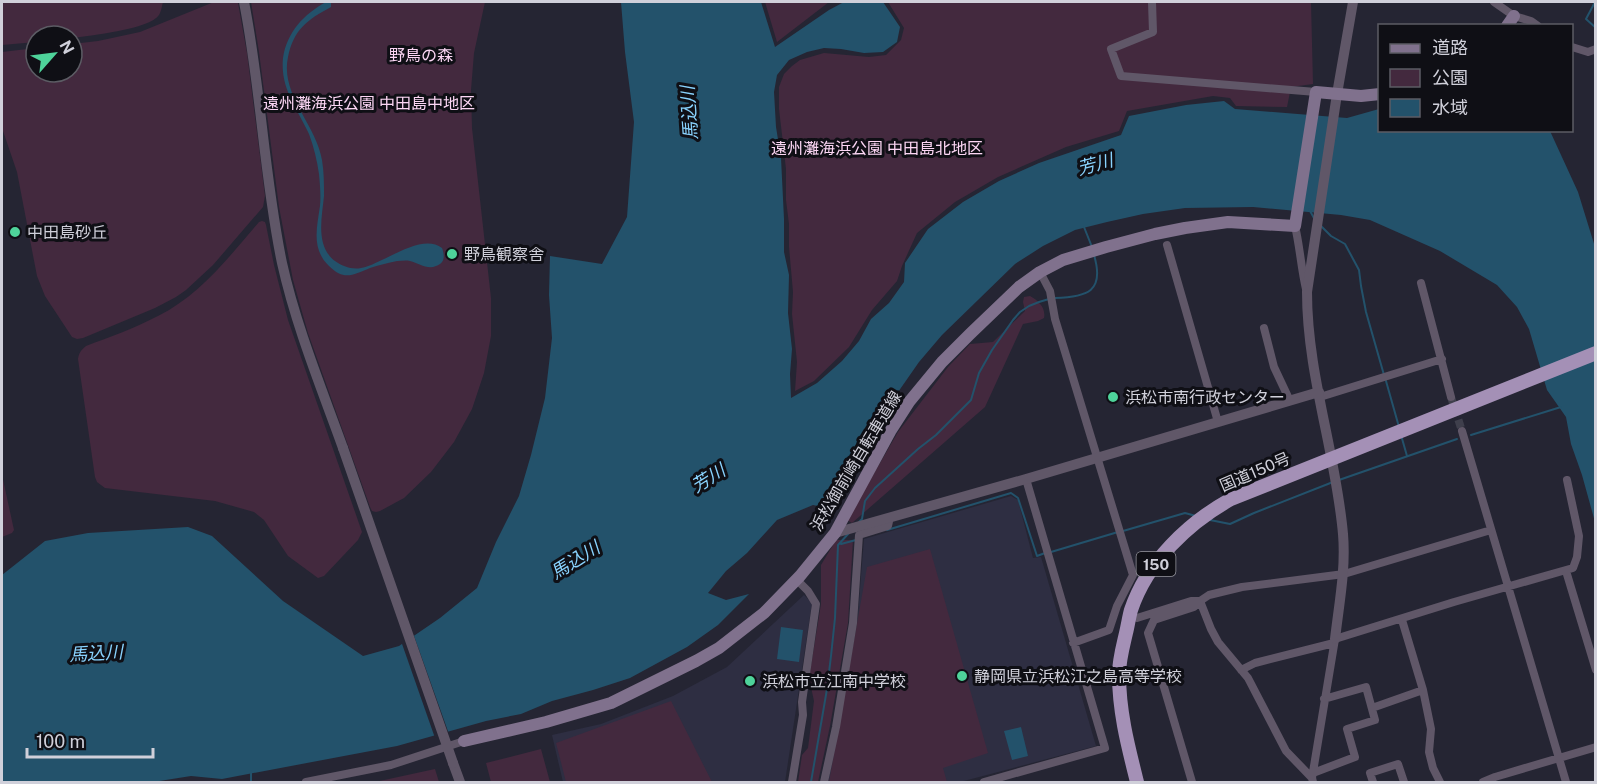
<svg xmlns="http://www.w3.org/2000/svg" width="1597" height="784" font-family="'Public Sans','Noto Sans JP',sans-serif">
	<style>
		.built { fill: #2e2e42 }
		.green { fill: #43293e }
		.water { fill: #23526b }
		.pier { fill: #252533 }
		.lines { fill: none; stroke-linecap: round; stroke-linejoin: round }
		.stream { stroke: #23526b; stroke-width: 2 }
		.minor-tunnel { stroke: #3f3f4c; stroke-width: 8; stroke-dasharray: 8 4; stroke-linecap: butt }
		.minor { stroke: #605768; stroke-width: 8 }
		.tertiary { stroke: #605768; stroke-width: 10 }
		.secondary { stroke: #80718d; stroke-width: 12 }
		.trunk { stroke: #a490b6; stroke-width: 14 }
		.tertiary-bridge { stroke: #605768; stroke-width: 10 }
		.poi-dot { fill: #4ed39a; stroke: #0f0f15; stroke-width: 2 }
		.labels { text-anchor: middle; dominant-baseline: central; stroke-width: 6; stroke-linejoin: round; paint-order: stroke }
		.shield { fill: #0f0f15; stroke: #96969f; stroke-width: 1.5 }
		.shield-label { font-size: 15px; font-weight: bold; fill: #d0d0da }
		.park-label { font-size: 16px; fill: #fcd6f4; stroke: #0f0f15 }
		.poi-label { font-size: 16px; fill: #d0d0da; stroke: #0f0f15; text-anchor: start }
		.street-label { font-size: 16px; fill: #d0d0da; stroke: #0f0f15 }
		.water-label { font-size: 18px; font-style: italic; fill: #89d3fe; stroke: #0f0f15 }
	</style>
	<rect width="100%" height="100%" fill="#252533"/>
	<!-- built -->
	<path class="built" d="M1011,496L1018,500L1033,558L1041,557L1096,746L960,782H828L857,626L864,539Z
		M804,595L812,603L785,782H563L552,735L601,724L673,696L727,667Z"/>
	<!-- green -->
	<path class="green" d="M2,2H163C162,6 161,12 159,15C150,29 89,36 72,38V36H36V42L2,45Z
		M214,2H238V3L247,53L265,196L263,207L213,265L186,290L176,297L155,308L83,338L77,339L72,337L45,296L37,276L17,172L2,128V52L36,48V72H72V44L98,41L140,32Z
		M251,2H485L474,53L471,90L472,128L491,298V336L484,373L472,409L454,442L431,472L404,498L380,511L376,512L372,511L370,507L308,333L293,280L279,207L259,52Z
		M765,2H829L777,42Z
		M888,2H1311L1313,84L1291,87L1287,107L1236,106L1230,98L1213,96L1127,111L1119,131L1066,147L998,177L955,202L917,233L902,266L897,281L872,310L849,347L814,381L795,391L797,362L792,314L793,292L789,247V224L786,200V169L779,109V87L784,74L792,66L800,60L824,53L869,57L886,55L901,40L904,28Z
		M262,221L265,222L266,225L274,265L288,320L362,532L358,540L324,576L318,578L288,556L264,520L254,512L215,501L105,488L97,482L95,477L78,359C79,353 81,350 86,346C110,337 135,328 158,316C200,295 229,257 259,222Z
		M1030,296C1039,301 1046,308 1044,318L1038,321L1023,324L985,407L852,523L847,520L898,432L948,367L970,344L993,342L1025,311L1023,302L1024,297Z
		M2,475L14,530L12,533L2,537Z
		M836,540H853L848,623L830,726L818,782H798L802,755L808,748L814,701L809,678L821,604V565Z
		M930,549L988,753L943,768L947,782H829L867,567Z
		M671,701L712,782H566L556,743Z
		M541,749L550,782H491L486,763Z
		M435,769L439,782H375Z"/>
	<!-- water -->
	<path class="water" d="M326,2L331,3V7C307,20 294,29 288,57C280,95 316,124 322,160C324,172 324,184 324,196C322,217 315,246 335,261C342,266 352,270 361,268C383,264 421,232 442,248C445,256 445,263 436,266C427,270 419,263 410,261C406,260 401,261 397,261C388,263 378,265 370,268C353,275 344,281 329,266C311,249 317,227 320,206C321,196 320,185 319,174C317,161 314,147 309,134C297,108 280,89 283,58C287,32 304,14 326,2Z
		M621,2H761L775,47L829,10L844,2H883L900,27L897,42L883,52L864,53L841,49L824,48L807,52L789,60L777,75L774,92L776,127L781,158L784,219V252L789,275L788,313L792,349L790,374L791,398L817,383L842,361L859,341L871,319L889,303L904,282L905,263L928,229L963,202L999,181L1039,163L1121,135L1129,116L1186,105L1224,101L1235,109L1347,118L1379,109L1380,130L1550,131L1578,192L1595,247V522L1582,475L1571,444L1566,417L1547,390L1529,329L1517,307L1497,285L1440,251L1370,220L1341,215L1253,207L1185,208L1143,214L1107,222L1075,230L1043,246L1015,264L942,335L919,362L880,418L844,475L827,508L813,505L777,520L747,553L726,571L708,593L726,600L749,594L718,625L687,647L630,678L593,690L552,701L521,714L486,721L397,746L222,779L191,776L153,782H2V575L45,541L88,533L188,527L212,536L283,601L363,656L399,646L440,618L477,588L496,542L519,496L531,455L545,398L552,338L549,295L550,256L602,264L627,217L634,122L625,52Z
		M781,627L803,630L799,662L777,659Z
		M1021,727L1028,756L1012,760L1004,731Z"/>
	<!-- pier -->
	<path class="pier" d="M413,633L449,734L435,738L401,641Z"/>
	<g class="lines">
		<!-- stream -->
		<path class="stream" d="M1595,2L1586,19L1596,28
			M1309,209L1315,220
			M1321,226L1331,236L1345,244L1359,270L1361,286L1366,312L1384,375
			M1084,227L1092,247
			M1055,298C1087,297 1105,292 1094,255
			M1386,381L1399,427
			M1401,435L1407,456
			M1471,435L1561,407
			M1339,480L1457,439
			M1210,520L1230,524L1254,513L1333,482
			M859,522L862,519L865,501L875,488L918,449L936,435L971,400L979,373L992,350L1013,320L1020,312L1029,306L1039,302L1049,299
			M887,530L1011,493L1018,498L1037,556L1045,553
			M1123,531L1185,513L1196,516
			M841,544L856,540
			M1051,552L1118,532
			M251,771V782
			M811,782L827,689L831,656L835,618L838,545L849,533"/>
		<!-- minor-tunnel -->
		<path class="minor-tunnel" d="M1451,397L1462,431"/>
		<!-- minor -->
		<path class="minor" d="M1152,2L1153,32L1111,49L1121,76L1316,92
			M1494,2L1514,16L1531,21L1538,26
			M1572,47L1588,52L1596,49
			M1295,226C1300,247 1301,268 1306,289
			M1167,245L1218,422
			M1040,272L1050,291L1055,319L1133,575L1117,606L1109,630L1073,643
			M1421,283L1451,397
			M1264,328L1274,367L1290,401
			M1320,397L1442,359
			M1462,431L1566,782
			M1566,571L1596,670
			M1200,601L1211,629L1218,642L1248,678L1286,751L1312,778
			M1137,618L1191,601H1200
			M1402,620L1423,690L1431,729L1429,752L1433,768L1440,782
			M1241,670L1255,663L1334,643
			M1372,708L1423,690
			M1313,773L1355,757L1347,729L1375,720L1366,687L1324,699
			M306,782L391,765L464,741
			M792,782L803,715L802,702L816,604L808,591L796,579
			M824,782L836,727L853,623L859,535L888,526L890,517
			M984,782L1105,748L1026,479
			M1192,782L1148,633L1154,620L1194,607L1200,601L1209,595L1242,587L1344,574L1491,530
			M1313,782L1312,778L1335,639L1454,602L1573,568L1577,557L1579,536L1567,480
			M1373,782L1370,773L1398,764L1404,782
			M1483,782L1495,777L1596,747"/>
		<!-- tertiary -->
		<path class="tertiary" d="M244,2C261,88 264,177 282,263C296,326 321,387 343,448
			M835,533L1026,479L1319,392
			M1335,639C1339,604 1346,569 1343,534C1336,453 1307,374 1307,292L1337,94L1353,2
			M453,763L460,782"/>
		<!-- secondary -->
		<path class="secondary" d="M1507,26L1514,16
			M464,741L546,722L611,703L696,661L719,648L764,613L800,576L835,533L891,430L909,402L942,362L970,334L1019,287L1040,272L1063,260L1106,247L1155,234L1185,228L1228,222L1295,226L1316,92L1361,96L1380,94"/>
		<!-- trunk -->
		<path class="trunk" d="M1137,782C1128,746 1119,712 1119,674C1119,660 1123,646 1126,633C1128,625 1129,617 1131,610C1147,562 1188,523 1231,499L1596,353"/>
		<!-- tertiary-bridge -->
		<path class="tertiary-bridge" d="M343,448L453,763"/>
	</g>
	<!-- markers -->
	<g class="poi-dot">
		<circle cx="15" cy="232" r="6"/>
		<circle cx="452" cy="254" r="6"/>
		<circle cx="1113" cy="397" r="6"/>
		<circle cx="962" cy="676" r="6"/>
		<circle cx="750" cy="681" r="6"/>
	</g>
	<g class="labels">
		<!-- shield labels -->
		<rect class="shield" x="1136.5" y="552" width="39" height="24" rx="4.5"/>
		<g class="shield-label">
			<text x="1156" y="564">150</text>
		</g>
		<!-- park labels -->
		<g class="park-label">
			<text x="421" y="55">野鳥の森</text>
			<text x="369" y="103">遠州灘海浜公園 中田島中地区</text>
			<text x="877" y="148">遠州灘海浜公園 中田島北地区</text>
		</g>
		<!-- poi labels -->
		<g class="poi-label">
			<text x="27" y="232">中田島砂丘</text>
			<text x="464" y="254">野鳥観察舎</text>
			<text x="1125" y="397">浜松市南行政センター</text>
			<text x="974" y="676">静岡県立浜松江之島高等学校</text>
			<text x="762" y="681">浜松市立江南中学校</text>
		</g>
		<!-- street labels -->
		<g class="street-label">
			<text transform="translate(856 461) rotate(-59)">浜松御前崎自転車道線</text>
			<text transform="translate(1255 472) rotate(-23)">国道150号</text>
		</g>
		<!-- water labels -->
		<g class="water-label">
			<text transform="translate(689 113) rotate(-94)">馬込川</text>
			<text transform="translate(1095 164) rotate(-15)">芳川</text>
			<text transform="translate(708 478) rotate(-32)">芳川</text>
			<text transform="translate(575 560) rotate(-32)">馬込川</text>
			<text transform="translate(96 653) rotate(-3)">馬込川</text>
		</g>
	</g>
	<!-- border -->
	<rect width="1597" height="784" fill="none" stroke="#d0d0da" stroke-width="6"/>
	<!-- legend -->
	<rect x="1378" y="24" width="195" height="108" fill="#0f0f15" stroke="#5c5c64" stroke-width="1.5"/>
	<rect x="1390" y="44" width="30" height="9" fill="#80718d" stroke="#5c5c64" stroke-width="1.5"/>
	<text x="1432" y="54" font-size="18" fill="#d0d0da">道路</text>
	<rect x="1390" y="69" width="30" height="18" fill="#43293e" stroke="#5c5c64" stroke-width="1.5"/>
	<text x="1432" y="84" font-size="18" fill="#d0d0da">公園</text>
	<rect x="1390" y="99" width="30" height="18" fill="#23526b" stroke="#5c5c64" stroke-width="1.5"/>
	<text x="1432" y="114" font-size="18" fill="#d0d0da">水域</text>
	<!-- north arrow -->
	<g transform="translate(54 54) rotate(62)"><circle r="28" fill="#0f0f15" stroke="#5c5c64" stroke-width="1.5"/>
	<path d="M0-4.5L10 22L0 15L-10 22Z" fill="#4ed39a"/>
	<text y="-9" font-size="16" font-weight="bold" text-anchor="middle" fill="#d0d0da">N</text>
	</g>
	<!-- scale -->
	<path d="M27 748v9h126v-9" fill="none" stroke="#d0d0da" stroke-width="3"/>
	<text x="36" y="748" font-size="18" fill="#d0d0da" stroke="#0f0f15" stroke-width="4.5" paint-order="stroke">100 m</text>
</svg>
